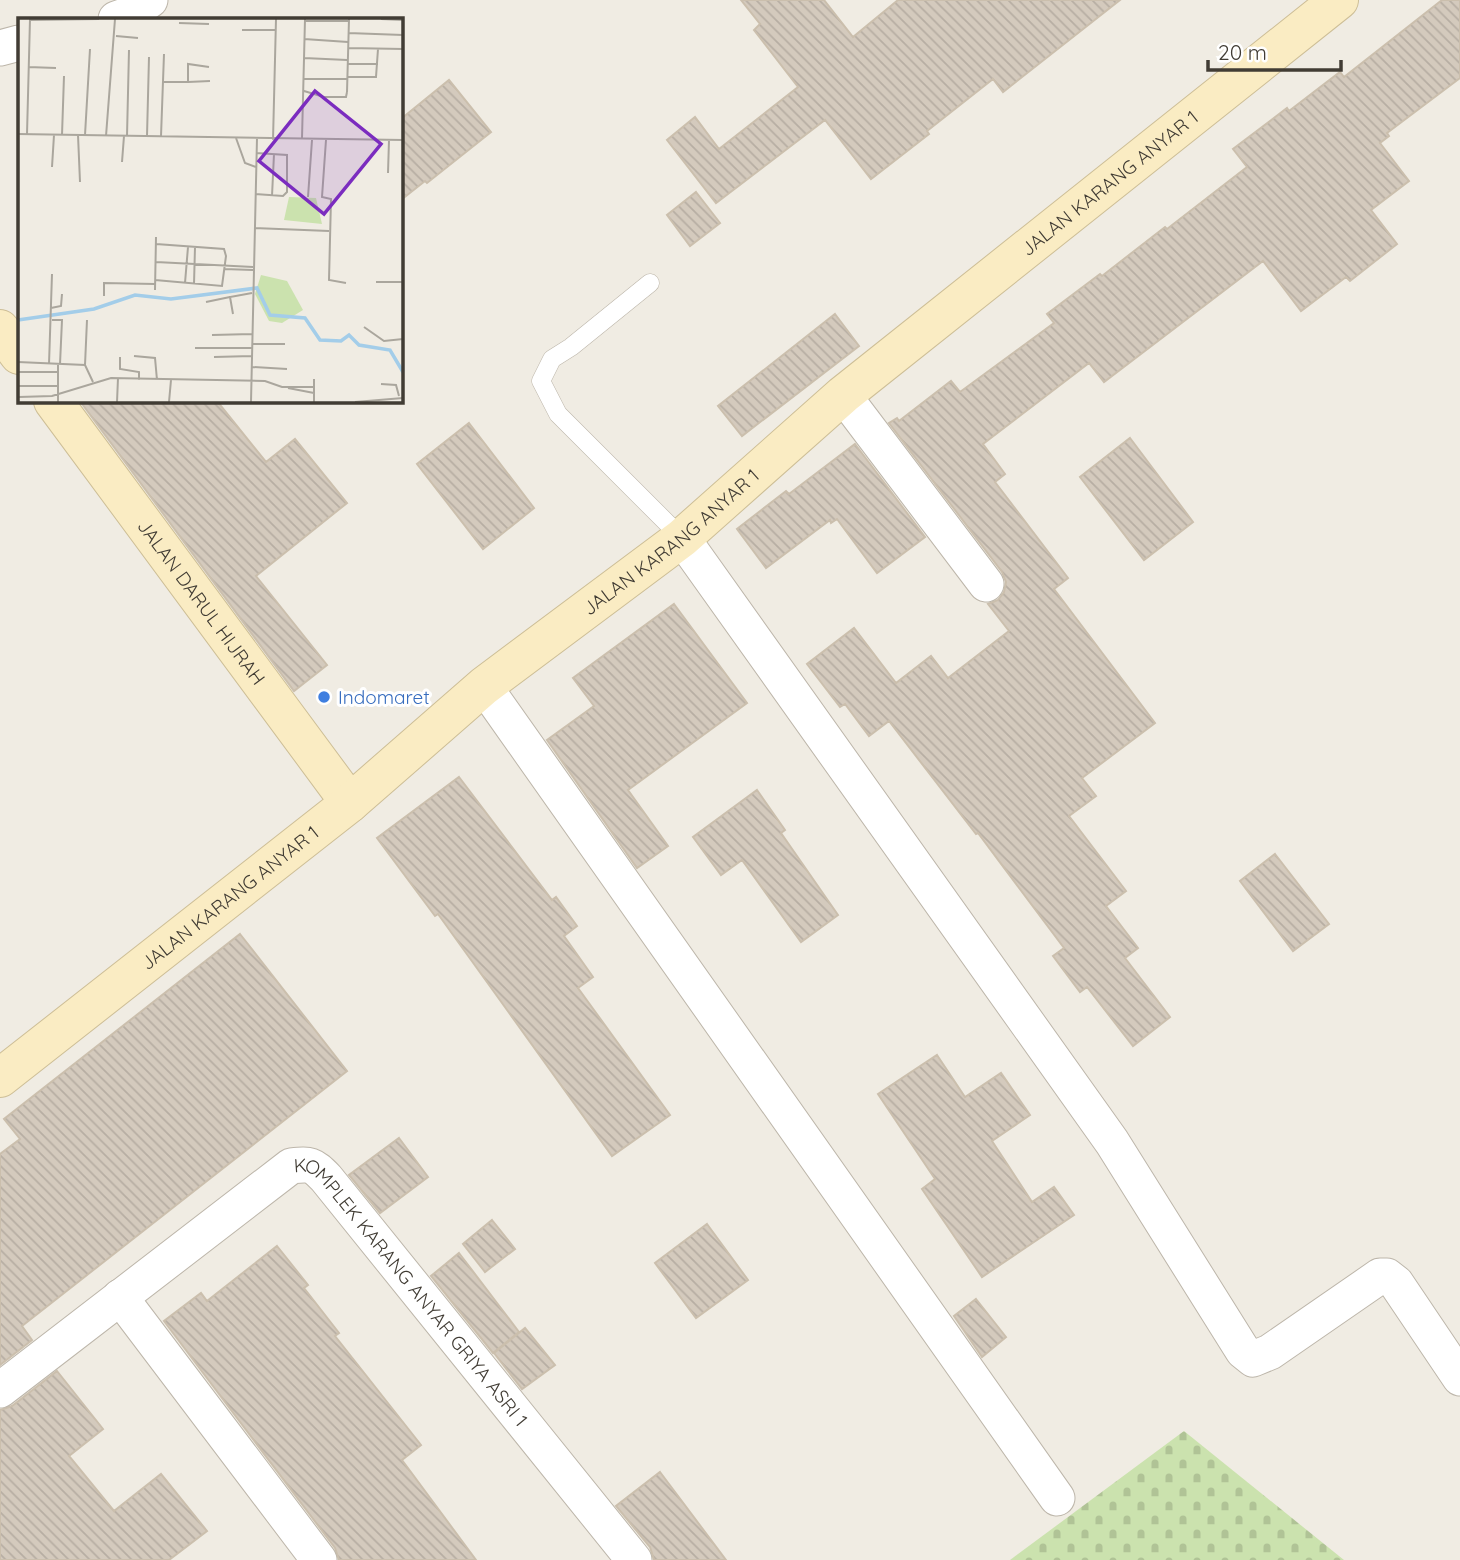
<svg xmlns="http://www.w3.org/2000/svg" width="1460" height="1560" font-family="Quicksand,sans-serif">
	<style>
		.cemetery { fill: url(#cemetery-stones) }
		.building { fill: url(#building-back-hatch); stroke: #cbbfad; stroke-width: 2 }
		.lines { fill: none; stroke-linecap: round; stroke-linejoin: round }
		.lane-casing { stroke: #bdb6aa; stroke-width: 19 }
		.street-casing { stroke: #bdb6aa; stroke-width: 37 }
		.secondary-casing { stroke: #cdbe96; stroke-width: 40 }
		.lane { stroke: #fff; stroke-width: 18 }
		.street { stroke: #fff; stroke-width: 35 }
		.secondary { stroke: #faecc3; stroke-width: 38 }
		.shop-dot { fill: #3f7fe0; stroke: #fff; stroke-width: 2.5 }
		.labels { text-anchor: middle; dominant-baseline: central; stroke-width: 6; stroke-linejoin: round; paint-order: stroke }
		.street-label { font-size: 19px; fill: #413c34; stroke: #fff }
		.shop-label { font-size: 19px; fill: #366cbe; stroke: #fff; text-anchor: start }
		.inset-river { fill: none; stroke: #a3cde9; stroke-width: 3.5 }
		.inset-road { fill: none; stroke: #aaa69d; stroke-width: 2 }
		.view { fill: #7b2cbf; fill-opacity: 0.15; stroke: #7b2cbf; stroke-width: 3.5 }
		.inset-edge { fill: none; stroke: #413c34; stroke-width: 3.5 }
	</style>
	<defs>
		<pattern id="cemetery-stones" width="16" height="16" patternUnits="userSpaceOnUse" patternTransform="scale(1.75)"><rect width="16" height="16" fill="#cbe2ae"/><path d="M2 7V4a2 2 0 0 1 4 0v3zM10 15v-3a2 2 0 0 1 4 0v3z" fill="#b0c396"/></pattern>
		<pattern id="building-back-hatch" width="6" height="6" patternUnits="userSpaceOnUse" patternTransform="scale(1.75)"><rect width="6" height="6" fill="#d4cabd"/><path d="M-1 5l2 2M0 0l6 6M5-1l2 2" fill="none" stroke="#b7aea3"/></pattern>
	</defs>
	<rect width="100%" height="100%" fill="#f0ece3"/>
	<!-- cemetery -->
	<path class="cemetery" d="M1184,1431L1344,1560H1010Z"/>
	<!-- building -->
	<path class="building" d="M741,0H824L853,37L898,0H1120L1003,92L993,79L927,131L929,134L871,179L825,120L716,203L667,140L695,117L719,149L798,87L754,30L760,24Z
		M1442,0H1460V78L1387,133L1389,136L1380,143L1409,181L1371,210L1397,244L1350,281L1346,277L1301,311L1263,261L1104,382L1089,363L983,444L1005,474L995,482L1068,578L1054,589L1155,723L1082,778L1096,796L1069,816L1126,891L1106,906L1138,948L1125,958L1170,1017L1133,1046L1087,987L1080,992L1053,956L1064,948L978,833L976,834L889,721L869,736L845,704L840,707L807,664L854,628L896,683L931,656L948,678L1009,631L988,604L998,600L1004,592L1006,582L1002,572L889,423L897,418L899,421L951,381L960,392L1054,323L1047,314L1100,274L1102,276L1165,227L1167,229L1247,167L1233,149L1287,108L1289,111L1340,72L1344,77Z
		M449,80L491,132L427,183L425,181L401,200V119Z
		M696,192L720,223L690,246L667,215Z
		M835,314L859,346L742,436L718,406Z
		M80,401H217L266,462L295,439L347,503L256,576L327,665L294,691Z
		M469,423L534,508L483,549L417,464Z
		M1130,438L1193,522L1144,560L1080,477Z
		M855,444L925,537L877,573L837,519L831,523L830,520L766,568L737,529L786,491L789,494Z
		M674,604L747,703L628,790L668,846L637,868L547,740L594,706L573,678Z
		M459,777L552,900L556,897L577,926L564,936L593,977L578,988L670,1115L612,1156L438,914L435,916L377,838Z
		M757,790L785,830L781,833L838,915L801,942L742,860L721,875L693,837Z
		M1275,854L1329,924L1293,951L1240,881Z
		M240,934L347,1071L22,1326L32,1340L0,1365V1154L20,1139L4,1119Z
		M937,1055L965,1097L1001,1073L1030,1115L992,1141L1032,1202L1054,1187L1074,1215L982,1277L922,1189L935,1179L878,1094Z
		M399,1138L428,1177L380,1213L349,1175Z
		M492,1220L515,1249L485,1272L463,1244Z
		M707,1224L748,1280L696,1318L655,1263Z
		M277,1246L308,1285L304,1288L339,1333L335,1336L421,1445L402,1460L476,1560H339L335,1548L164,1321L201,1293L207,1301Z
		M459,1253L519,1332L493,1353L431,1276Z
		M976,1299L1006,1337L982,1357L954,1316Z
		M525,1328L555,1365L522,1389L494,1353Z
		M57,1371L103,1429L69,1456L114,1511L161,1474L207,1531L169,1560H0V1410L12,1406Z
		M660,1472L726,1560H654L650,1547L616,1506Z"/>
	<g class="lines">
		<defs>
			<path id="lane" d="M650,283L571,347L552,359L541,381L558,414L682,538"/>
			<g id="street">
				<path d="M116,19L130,14L150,0"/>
				<path d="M0,48L19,43"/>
				<path d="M843,395L986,584"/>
				<path d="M682,538L1112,1142L1243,1351L1253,1359L1270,1352L1380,1276H1387L1396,1283L1460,1378"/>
				<path d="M484,686L1057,1498"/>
				<path d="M120,1297L319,1560"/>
				<path id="s1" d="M0,1390L291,1166C311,1164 312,1164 326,1178L634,1560"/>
			</g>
			<g id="secondary">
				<path d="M0,329L19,355"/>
				<path id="s2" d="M53,401L350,803"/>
				<path id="s3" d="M0,1078L350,803L484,686L682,538L843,395L1339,0"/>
			</g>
		</defs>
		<!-- lane casing -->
		<use href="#lane" class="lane-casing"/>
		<!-- street casing -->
		<use href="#street" class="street-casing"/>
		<!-- secondary casing -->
		<use href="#secondary" class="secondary-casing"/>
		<!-- lane -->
		<use href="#lane" class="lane"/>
		<!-- street -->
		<use href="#street" class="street"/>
		<!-- secondary -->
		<use href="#secondary" class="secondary"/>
	</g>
	<!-- markers -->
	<circle class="shop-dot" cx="324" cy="697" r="7"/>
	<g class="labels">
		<!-- street labels -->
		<g class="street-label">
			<text stroke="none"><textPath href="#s3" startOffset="1426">JALAN KARANG ANYAR 1</textPath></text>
			<text stroke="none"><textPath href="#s3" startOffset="859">JALAN KARANG ANYAR 1</textPath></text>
			<text stroke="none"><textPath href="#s2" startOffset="250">JALAN DARUL HIJRAH</textPath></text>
			<text stroke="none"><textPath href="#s3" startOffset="292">JALAN KARANG ANYAR 1</textPath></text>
			<text stroke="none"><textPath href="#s1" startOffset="546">KOMPLEK KARANG ANYAR GRIYA ASRI 1</textPath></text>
		</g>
		<!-- shop labels -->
		<g class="shop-label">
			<text x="338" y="697">Indomaret</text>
		</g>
	</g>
	<!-- overview -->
	<g transform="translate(18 18)">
		<rect width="385" height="385" fill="#f0ece3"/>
		<path d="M243,257L269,263L285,292L264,305L251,303L237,276Z" fill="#cbe2ae"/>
		<path d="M271,179L298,180L304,206L266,202Z" fill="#cbe2ae"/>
		<path class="inset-river" d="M0,302L76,291L117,277L153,281L239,270L252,297L287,300L302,322L323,323L331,317L341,327L372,332L385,354"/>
		<path class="inset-road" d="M363,1L385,2M12,2L81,1M287,3H330M161,5L191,6M224,12H258M330,15L385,17M98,18L120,20M286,21L330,24M330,30L385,31M286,40L329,42M330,46H360M10,49L38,50M330,59H358L360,31M286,61H329M145,64H170V46L191,49M170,64L192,63M286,73L306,79H328L329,74M329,74L331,1M0,116L385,122M9,116L12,1M44,117L46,58M60,117L62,164M67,117L72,31M88,118L97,1M109,118L111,32M129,118L131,39M143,118L146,36M218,120L227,145L238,149M284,120L287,1M255,122L258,1M308,122L304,179L313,181L311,262L328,265M104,144L106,118M34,149L36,117M370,155L371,122M237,176L265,178L269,174V137L238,135M254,178L256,136M290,179L294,122M236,210L311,213M138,244L235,249M206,251L235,252M137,262L204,268L208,238L206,231L138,226M358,264H385M167,265L170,229M176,266L177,229M137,272L138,219M86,278V265L137,266M188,284L212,279M33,290L43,288L44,276M215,296L212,279L234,275M34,302H44L42,346M346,309L366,323L385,321M194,317L234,316M234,326H267M177,330H234M116,338L137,340L139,362M102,339V351L121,354V362M196,339L234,338M0,344L67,347L75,364M31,346L34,256M67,347L69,302M234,349L269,351M0,354H40M363,366L378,367L381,378M0,368H40M270,370L296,375M1,379L34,378L93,360L247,363L264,369H296M40,384V346M99,384L100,360M151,384L153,362M233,384L239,120M296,384V361M337,384L385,380"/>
		<path class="view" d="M297,73L363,126L306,196L241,143Z"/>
		<rect width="385" height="385" class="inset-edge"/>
	</g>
	<!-- scale -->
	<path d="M1208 60v10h133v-10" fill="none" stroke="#413c34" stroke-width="3.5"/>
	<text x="1218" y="60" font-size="21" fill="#413c34" stroke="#ffffff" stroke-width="5" paint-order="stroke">20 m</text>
</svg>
